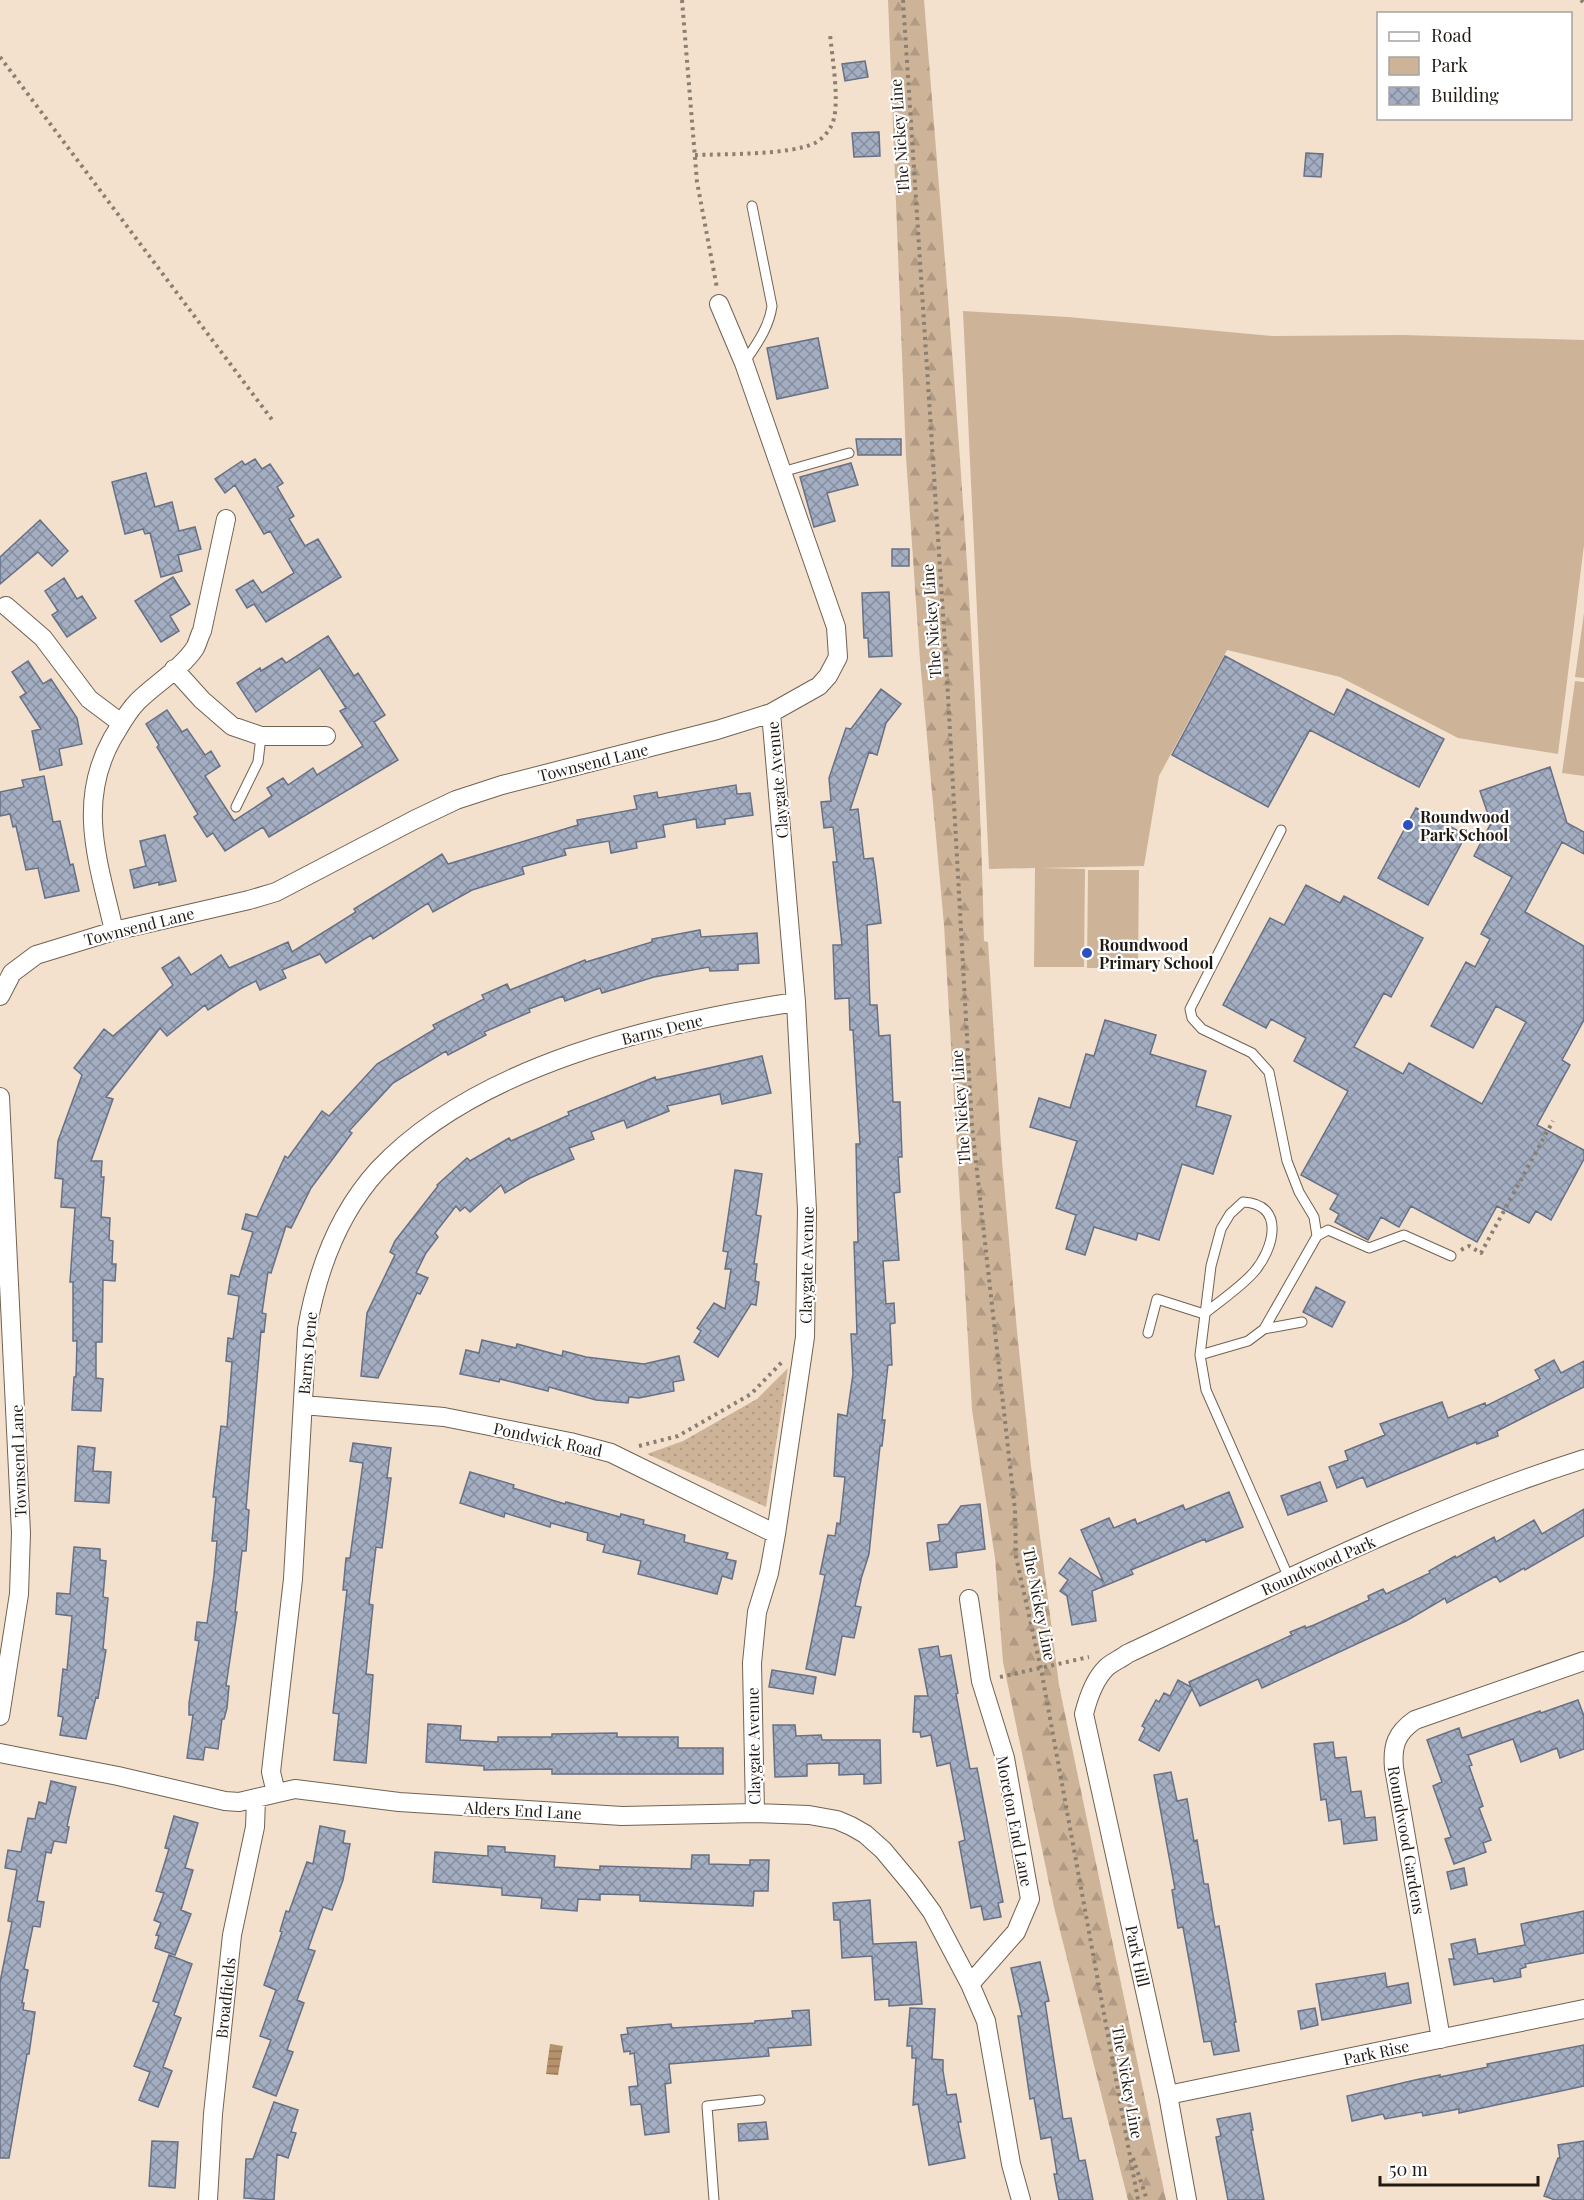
<svg xmlns="http://www.w3.org/2000/svg" width="1584" height="2200" font-family="'Playfair Display',serif">
	<style>
		.grass { fill: url(#grass-dots) }
		.forest { fill: url(#forest-firs) }
		.park { fill: #cdb499 }
		.water { fill: url(#water-rules) }
		.building { fill: url(#building-cross-hatch); stroke: #677084; stroke-width: 1.5 }
		.lines { fill: none; stroke-linecap: round; stroke-linejoin: round }
		.service-casing { stroke: #726251; stroke-width: 11 }
		.minor-casing { stroke: #726251; stroke-width: 20 }
		.path { stroke: #8b7f72; stroke-width: 4; stroke-dasharray: 3 4.5; stroke-linecap: butt }
		.service { stroke: #fff; stroke-width: 9 }
		.minor { stroke: #fff; stroke-width: 18 }
		.poi-dot { fill: #2d50c0; stroke: #fff; stroke-width: 2 }
		.labels { text-anchor: middle; dominant-baseline: central; stroke-width: 4.5; stroke-linejoin: round; paint-order: stroke }
		.street-label { font-size: 16px; fill: #211a13; stroke: #fff }
		.poi-label { font-size: 16px; font-weight: bold; fill: #211a13; stroke: #fff; text-anchor: start }
	</style>
	<defs>
		<pattern id="grass-dots" width="8" height="8" patternUnits="userSpaceOnUse" patternTransform="scale(1.5)"><rect width="8" height="8" fill="#cdb499"/><path d="M2 2h.1M6 6h.1" fill="none" stroke="#b09a83" stroke-width="1.8" stroke-linecap="round"/></pattern>
		<pattern id="forest-firs" width="22" height="20" patternUnits="userSpaceOnUse" patternTransform="scale(1.5)"><rect width="22" height="20" fill="#cdb499"/><path d="M5 1l3.5 6h-7zM16 11l3.5 6h-7z" fill="#b09a83"/></pattern>
		<pattern id="water-rules" width="6" height="5" patternUnits="userSpaceOnUse" patternTransform="scale(1.5)"><rect width="6" height="5" fill="#b5926a"/><path d="M0 2.5h6" fill="none" stroke="#937656"/></pattern>
		<pattern id="building-cross-hatch" width="8" height="8" patternUnits="userSpaceOnUse" patternTransform="scale(1.5)"><rect width="8" height="8" fill="#a4aec3"/><path d="M0 0l8 8M0 8l8-8" fill="none" stroke="#858d9d"/></pattern>
	</defs>
	<rect width="100%" height="100%" fill="#f3e1ce"/>
	<!-- grass -->
	<path class="grass" d="M788,1368L766,1507L647,1454L683,1441L757,1399Z"/>
	<!-- forest -->
	<path class="forest" d="M888,0H924C949,313 977,627 984,941L988,942L1002,1160L1017,1331L1031,1466L1059,1685L1166,2200H1128L1054,1907L1003,1662L995,1558L972,1410L944,925L920,660L906,457Z"/>
	<!-- park -->
	<path class="park" d="M963,311L1068,317L1273,336L1403,335L1584,340V545L1558,754L1458,738L1340,677L1227,650L1159,776L1144,866L1041,868L1085,869L1084,967H1034L1035,868L989,869Z
		M1584,613V678L1575,677Z
		M1575,681L1584,682V776L1562,773Z
		M1088,870H1139L1138,968H1087Z"/>
	<!-- water -->
	<path class="water" d="M550,2044L563,2046L558,2075L546,2074Z"/>
	<!-- building -->
	<path class="building" d="M865,61L868,77L845,81L842,64Z
		M879,132L880,156L854,157L852,133Z
		M1306,153L1323,154L1321,177L1304,176Z
		M818,338L828,388L777,399L767,348Z
		M856,439H901V455H858Z
		M255,459L262,469L270,464L283,483L277,487L294,516L289,519L305,546L318,539L341,577L266,622L254,604L247,608L236,590L253,580L262,593L294,573L270,531L264,534L235,485L225,493L215,479L242,461L245,465Z
		M851,463L858,485L827,493L835,521L814,527L800,477Z
		M146,473L155,507L172,502L179,531L195,527L201,549L178,555L182,571L161,577L150,533L145,534L143,529L125,534L112,482Z
		M40,520L68,551L52,566L38,552L0,584V557Z
		M892,549H909V566H892Z
		M173,577L190,604L170,616L179,631L161,642L135,601Z
		M64,578L77,599L82,596L96,618L67,637L52,615L58,611L45,591Z
		M889,592L892,656L869,657L868,638H864L862,593Z
		M328,636L354,676L358,673L385,715L374,722L398,760L269,837L263,827L225,851L213,833L207,837L194,817L198,814L157,747L159,745L146,724L167,710L182,732L187,729L205,755L211,751L220,766L205,776L234,821L272,796L267,788L283,778L288,785L313,768L317,775L363,746L340,711L346,708L320,668L256,712L237,683L260,668L261,671L282,658L286,663Z
		M1225,656L1334,715L1347,689L1444,739L1419,787L1310,730L1268,807L1172,755Z
		M28,661L43,684L51,679L77,718L82,744L59,749L62,765L40,770L32,731L41,729L20,697L26,693L12,672Z
		M881,689L901,704L886,723L877,755L869,752L850,810L858,809L864,859L873,858L876,878L881,923L867,925L870,1005H877L879,1036L890,1035L893,1102H900L902,1157H898L900,1192L894,1193L899,1260L883,1261L886,1304L894,1303L895,1323L890,1324L892,1365H888L882,1420H885L882,1446H880L869,1554L861,1579H859L861,1580L855,1606L861,1607L854,1638L842,1636L835,1675L806,1669L825,1575L820,1574L828,1535L835,1536L837,1523L840,1524L845,1477L834,1476L838,1414L847,1416L853,1374L851,1334H857L854,1242H858L856,1144H860L853,1030H850L849,998L835,999L833,945H842L833,862H837L833,827L824,828L821,802L831,801L829,778L846,728L851,729Z
		M1550,767L1567,823L1584,832V854L1562,842L1525,912L1584,946V1020L1562,1060L1570,1065L1537,1125L1584,1150V1159L1551,1220L1536,1211L1529,1223L1497,1206L1477,1242L1411,1206L1399,1227L1381,1217L1368,1240L1335,1222L1339,1214L1330,1209L1338,1195L1301,1175L1348,1091L1294,1061L1306,1038L1271,1019L1266,1028L1223,1005L1270,918L1284,925L1306,885L1340,903L1344,896L1423,938L1391,997L1384,993L1354,1047L1403,1074L1409,1063L1482,1104L1526,1022L1496,1006L1473,1048L1431,1026L1466,962L1475,967L1490,939L1481,934L1512,877L1474,856L1491,823L1480,791Z
		M44,776L53,822L60,821L70,865L73,864L79,891L45,898L38,868L26,870L16,826L13,827L10,814L0,816V792L24,787L22,780Z
		M736,785L737,794L750,793L753,815L725,819V824L697,828L696,819L663,825L665,837L636,842L637,848L611,853L609,841L564,849L566,855L522,867L524,874L472,890L433,912L428,903L373,939L371,935L326,963L320,954L282,970L286,978L260,990L256,981L240,989L208,1010L205,1005L167,1036L160,1028L106,1097L113,1099L91,1161H102L101,1177H104L101,1217L110,1218L109,1240L113,1241L112,1264H116L115,1281L103,1280L102,1342H96V1378L103,1379L101,1411L72,1410L74,1377H76L77,1341H73V1282H70L75,1208L61,1207L63,1179L55,1178L58,1141L82,1075L74,1068L104,1029L113,1036L173,985L162,968L179,957L191,975L221,955L229,968L288,942L292,952L356,912L354,909L442,854L448,864L578,825L577,820L637,809L634,796L657,792L658,798Z
		M1416,808L1466,835L1428,905L1378,878Z
		M165,835L176,881L159,885V882L134,888L130,870L146,866L140,841Z
		M700,930L701,937L757,933L759,963L738,964V970L710,971L709,967L654,977L602,993L600,988L565,1001L563,996L529,1009L530,1012L484,1032L486,1035L448,1055L446,1051L393,1083L349,1131L352,1133L311,1188L291,1228L286,1226L271,1273L268,1272L262,1313L266,1314L264,1332L261,1331L246,1509L249,1510L246,1551H242L235,1612H237L226,1686H229L227,1708L224,1719H222L218,1749L205,1747L203,1760L187,1758L193,1715H189V1703L199,1641L195,1640L197,1622L207,1623L214,1575L217,1541H212L216,1497H213L221,1426L227,1427L232,1362L226,1361L228,1338L233,1339L239,1296L228,1294L231,1275L239,1277L253,1232L242,1229L246,1214L257,1217L285,1156L288,1158L322,1111L329,1116L377,1064L435,1029L433,1025L484,999L482,995L507,984L510,990L585,960L586,962L652,942V939Z
		M1105,1020L1156,1035L1150,1054L1206,1071L1196,1106L1231,1116L1213,1174L1182,1164L1159,1240L1138,1233L1136,1240L1094,1227L1085,1255L1066,1249L1076,1215L1056,1208L1077,1141L1030,1127L1039,1098L1070,1108L1086,1054L1094,1056Z
		M762,1056L771,1093L722,1104L720,1094L667,1106L669,1111L627,1128L624,1120L591,1132L594,1139L569,1148L574,1159L530,1178L505,1193L501,1185L470,1212L465,1207L460,1211L456,1206L435,1233L438,1237L426,1253L416,1273L428,1278L420,1294L417,1293L378,1378L361,1376L367,1313L395,1255L390,1252L395,1241L438,1186L437,1185L467,1158L470,1161L509,1138L511,1141L569,1115L568,1112L655,1077L656,1080Z
		M735,1170L762,1174L756,1215L761,1216L754,1264H757L755,1281L759,1282L756,1305L751,1304L718,1357L694,1342L701,1331L697,1328L714,1303L725,1309L731,1269H725L728,1252L723,1251Z
		M1316,1287L1345,1302L1332,1327L1303,1312Z
		M482,1340L516,1348L517,1344L562,1356L563,1351L586,1357L644,1364L679,1356L684,1380L673,1382L674,1391L639,1398L629,1397L628,1403L596,1400L549,1387L548,1391L500,1379L499,1382L460,1374L466,1350L479,1353Z
		M1554,1360L1561,1373L1584,1361V1387L1497,1431L1498,1436L1477,1444L1476,1442L1367,1487L1363,1477L1337,1488L1329,1467L1348,1460L1345,1451L1385,1435L1380,1424L1442,1402L1448,1418L1485,1403L1486,1406L1540,1379L1535,1370Z
		M353,1443L391,1448L387,1478H391L382,1548L376,1547L369,1604L373,1605L366,1674L373,1675L366,1763L334,1760L339,1714L333,1713L347,1590H343L346,1558H350L363,1463L350,1461Z
		M78,1446L95,1448L93,1471L111,1472L109,1503L75,1501Z
		M470,1472L514,1485L513,1488L565,1504L566,1502L620,1517L621,1514L644,1520L643,1524L685,1535L684,1542L728,1553L726,1559L736,1561L732,1579L722,1576L717,1594L638,1574L641,1561L603,1552L605,1545L587,1540L588,1533L551,1523L550,1527L505,1513L504,1517L460,1503Z
		M1320,1482L1327,1501L1288,1515L1281,1496Z
		M1229,1492L1243,1527L1206,1542L1205,1539L1131,1570L1133,1574L1092,1591L1096,1621L1072,1625L1067,1596L1060,1591L1068,1580L1059,1573L1070,1558L1103,1581L1081,1530L1109,1518L1114,1528L1135,1519L1137,1524L1183,1505L1185,1510Z
		M980,1504L985,1549L956,1553L957,1567L930,1570L927,1543L940,1541L938,1525L948,1524L961,1506Z
		M1584,1509V1536L1525,1570L1524,1568L1500,1582L1496,1576L1447,1603L1445,1598L1406,1621L1262,1688L1258,1679L1200,1706L1192,1689L1159,1751L1139,1740L1145,1728L1142,1726L1156,1700L1159,1702L1164,1693L1170,1696L1178,1680L1191,1687L1189,1682L1292,1635L1290,1632L1305,1626L1306,1628L1314,1625L1369,1600L1368,1596L1383,1589L1386,1594L1430,1573L1429,1571L1455,1556L1456,1558L1494,1537L1496,1542L1534,1520L1542,1534Z
		M74,1547L100,1549V1560L106,1561L103,1597L108,1598L103,1649L106,1650L98,1698L96,1697L86,1739L60,1735L63,1717L58,1716L63,1669L67,1670L72,1616L56,1614L57,1593L70,1594Z
		M938,1646L940,1657L951,1655L958,1693L956,1694L970,1769L977,1768L1003,1902L998,1903L1001,1917L984,1920L981,1906L971,1908L959,1842L965,1840L950,1763L937,1766L931,1735L921,1737L920,1732H913L915,1696H928L919,1649Z
		M772,1670L816,1677L813,1694L769,1687Z
		M1578,1700L1584,1716V1749L1560,1758L1557,1748L1521,1762L1513,1739L1468,1755L1472,1765L1469,1766L1483,1806L1479,1808L1491,1840L1483,1843L1486,1852L1454,1864L1445,1839L1451,1837L1433,1786L1442,1782L1427,1740L1459,1728L1462,1738L1540,1711L1541,1713Z
		M428,1724L461,1726L460,1740L498,1742V1737H552V1734L617,1733V1737H678V1748H723V1774H552V1769L484,1770V1766L426,1762Z
		M773,1725H795L796,1736L821,1735L822,1740H880L881,1783L864,1784V1774L839,1775V1763L807,1764V1776L775,1777Z
		M1333,1742L1335,1758L1346,1757L1351,1792L1361,1791L1365,1818L1375,1817L1377,1840L1344,1844L1341,1819L1329,1821L1326,1799L1321,1800L1314,1744Z
		M1171,1772L1177,1801L1187,1799L1194,1841L1197,1840L1204,1884H1208L1215,1927L1219,1926L1236,2022H1234L1239,2051L1214,2055L1211,2041L1204,2042L1183,1927L1178,1928L1172,1890L1175,1889L1154,1775Z
		M51,1781L76,1787L67,1826L69,1827L66,1843L54,1841L51,1853L46,1852L37,1901L44,1902L40,1927L33,1926L24,1969L28,1970L22,2003H24L23,2010L35,2012L29,2054H27L9,2158H0V1982L12,1922L8,1921L17,1870L5,1868L8,1850L21,1852L28,1818L35,1819L39,1802L46,1804Z
		M174,1816L198,1823L185,1868L193,1870L181,1910L191,1914L175,1955L155,1948L159,1936L156,1935L161,1923L154,1920L164,1893L156,1891L169,1849L165,1848Z
		M320,1826L345,1831L343,1843L350,1844L343,1880L332,1910L323,1907L308,1949L315,1951L297,2000L304,2003L287,2050L293,2052L276,2096L253,2087L271,2040L260,2036L276,1990L264,1985L282,1932L280,1931L286,1911L289,1912L307,1862L313,1864Z
		M488,1846L505,1847V1852L555,1856L554,1867L600,1870V1866L691,1869L692,1855H709V1864L750,1865V1860H769L768,1891H754L753,1906L640,1901V1895L600,1894V1900L578,1899L577,1911L541,1908L542,1898L502,1895V1888L433,1882L435,1852L488,1856Z
		M1464,1868L1467,1885L1451,1889L1447,1872Z
		M870,1900L873,1944L916,1942L922,2004L889,2006V1999L875,2000L872,1956L842,1958L840,1920H834L833,1903Z
		M1584,1911V1953L1525,1964L1526,1967L1520,1969L1521,1977L1494,1982L1493,1978L1454,1985L1449,1959H1454L1451,1944L1475,1939L1478,1954L1525,1945L1521,1924Z
		M169,1955L192,1964L174,2015L181,2018L163,2067L172,2071L158,2107L139,2100L150,2072L134,2066L159,2003L153,2001Z
		M1040,1962L1049,2001L1045,2002L1063,2119L1071,2118L1079,2161L1085,2160L1093,2200H1059L1054,2174H1057L1051,2137L1041,2139L1034,2098L1030,2099L1018,2016H1022L1011,1968Z
		M1385,1973L1387,1987L1408,1983L1411,2003L1322,2020L1316,1984Z
		M910,2008L935,2009L932,2059L943,2060V2071L947,2095L956,2094L961,2122H958L965,2158L929,2165L918,2104L913,2105L916,2058H912V2046H907Z
		M1315,2008L1318,2025L1301,2029L1298,2011Z
		M809,2010L811,2045L768,2048L769,2056L669,2064L671,2083L665,2084L669,2132L645,2135L641,2104L631,2105L629,2087L638,2086L634,2053L630,2054V2051L624,2052L621,2035L628,2034L627,2028L671,2024L672,2028L755,2023V2021L793,2018L792,2011Z
		M1584,2045V2086L1459,2113V2109L1423,2116L1422,2112L1385,2119L1383,2114L1352,2121L1347,2096L1415,2080L1440,2075V2077L1488,2067L1487,2064Z
		M274,2102L298,2110L291,2132L296,2133L288,2158L277,2154L274,2200L244,2198L246,2159H253Z
		M1250,2113L1253,2130H1251L1264,2200H1228L1216,2137L1221,2136L1217,2119Z
		M766,2122L768,2139L739,2141L738,2124Z
		M152,2141L178,2142L175,2188L149,2186Z
		M1584,2141V2200H1555L1544,2196L1558,2158H1560L1558,2145Z"/>
	<g class="lines">
		<defs>
			<path id="service" d="M744,363C756,345 769,328 772,306L752,206
				M782,472L849,453
				M236,807L258,762L261,736
				M1317,1236L1328,1230L1369,1248L1404,1235L1451,1256
				M1264,1329L1302,1322
				M1148,1333L1157,1299L1204,1314C1221,1300 1240,1288 1254,1272C1274,1249 1286,1204 1243,1202L1230,1214L1221,1229L1211,1266L1200,1355L1206,1390L1289,1578
				M1200,1355L1248,1341L1264,1329L1317,1236L1314,1217L1299,1192L1287,1161L1269,1072L1252,1053L1202,1029L1192,1018L1190,1009L1281,830
				M714,2200L707,2106L760,2100"/>
			<path id="minor" d="M6,606L43,638L89,699L121,723
				M174,669L202,700L232,726L261,736H326
				M114,931C99,864 76,804 112,739C120,726 127,712 138,701C155,684 182,668 195,648C198,643 199,636 202,631L226,519
				M0,996L12,973L36,955L114,931L249,900L276,892L414,820L456,800L502,785L717,730L771,713L819,686L828,676L838,657L836,627L744,363L719,304
				M0,1097L21,1533L19,1594L0,1716
				M303,1405L444,1417L570,1442L611,1453L776,1534
				M969,1599L981,1681L1005,1758L1030,1899L1016,1932L970,1984
				M0,1753L118,1776L225,1801L239,1802L295,1789L399,1802L622,1816L755,1813L809,1815L837,1820L851,1826L865,1834L883,1850L913,1886L932,1912L970,1984L986,2021L1011,2164L1021,2200
				M276,1793L271,1772L272,1763L293,1579L307,1329C317,1272 338,1214 378,1170C476,1065 658,1023 796,1002
				M755,1813L752,1663L757,1612L769,1573L776,1534L805,1337L807,1210L796,1002L771,713
				M1441,2039L1394,1768C1392,1746 1396,1733 1415,1720L1584,1661
				M1168,2095L1584,2009
				M208,2200L213,2114L232,1935L255,1827L256,1799
				M1187,2200L1168,2095L1084,1714C1088,1698 1094,1680 1106,1668C1112,1662 1121,1659 1127,1654C1277,1584 1426,1509 1584,1459"/>
		</defs>
		<!-- service casing -->
		<use href="#service" class="service-casing"/>
		<!-- minor casing -->
		<use href="#minor" class="minor-casing"/>
		<!-- path -->
		<path class="path" d="M682,0L697,182L717,288
			M903,0L946,660L972,1127L1015,1510L1016,1557L1041,1669L1138,2200
			M1581,0L1584,3
			M0,57L273,421
			M695,155C724,154 791,155 815,143C824,138 832,128 834,118C839,97 832,56 830,34
			M1461,1250L1469,1246L1481,1253L1553,1121
			M639,1446L678,1436L751,1394L782,1362
			M1000,1677L1089,1657
			M1133,2158L1147,2200"/>
		<!-- service -->
		<use href="#service" class="service"/>
		<!-- minor -->
		<use href="#minor" class="minor"/>
	</g>
	<!-- markers -->
	<g class="poi-dot">
		<circle cx="1408" cy="825" r="6"/>
		<circle cx="1087" cy="953" r="6"/>
	</g>
	<g class="labels">
		<!-- street labels -->
		<g class="street-label">
			<text transform="translate(899 136) rotate(-94)">The Nickey Line</text>
			<text transform="translate(931 621) rotate(-94)">The Nickey Line</text>
			<text transform="translate(593 762) rotate(-14)">Townsend Lane</text>
			<text transform="translate(777 780) rotate(-95)">Claygate Avenue</text>
			<text transform="translate(139 926) rotate(-14)">Townsend Lane</text>
			<text transform="translate(662 1029) rotate(-14)">Barns Dene</text>
			<text transform="translate(960 1107) rotate(-94)">The Nickey Line</text>
			<text transform="translate(806 1265) rotate(-89)">Claygate Avenue</text>
			<text transform="translate(307 1353) rotate(-85)">Barns Dene</text>
			<text transform="translate(548 1439) rotate(12)">Pondwick Road</text>
			<text transform="translate(18 1461) rotate(-92)">Townsend Lane</text>
			<text transform="translate(1318 1565) rotate(-24)">Roundwood Park</text>
			<text transform="translate(1040 1604) rotate(79)">The Nickey Line</text>
			<text transform="translate(753 1746) rotate(-91)">Claygate Avenue</text>
			<text transform="translate(523 1810) rotate(3)">Alders End Lane</text>
			<text transform="translate(1015 1821) rotate(79)">Moreton End Lane</text>
			<text transform="translate(1407 1840) rotate(80)">Roundwood Gardens</text>
			<text transform="translate(1138 1956) rotate(78)">Park Hill</text>
			<text transform="translate(225 1998) rotate(-84)">Broadfields</text>
			<text transform="translate(1376 2052) rotate(-12)">Park Rise</text>
			<text transform="translate(1128 2082) rotate(80)">The Nickey Line</text>
		</g>
		<!-- poi labels -->
		<g class="poi-label">
			<text x="1420" y="816">Roundwood<tspan x="1420" dy="18">Park School</tspan></text>
			<text x="1099" y="944">Roundwood<tspan x="1099" dy="18">Primary School</tspan></text>
		</g>
	</g>
	<!-- legend -->
	<rect x="1377" y="12" width="195" height="108" fill="#ffffff" stroke="#a6a3a1" stroke-width="1.5"/>
	<rect x="1389" y="32" width="30" height="9" fill="#ffffff" stroke="#a6a3a1" stroke-width="1.5"/>
	<text x="1431" y="42" font-size="18" fill="#211a13">Road</text>
	<rect x="1389" y="57" width="30" height="18" fill="#cdb499" stroke="#a6a3a1" stroke-width="1.5"/>
	<text x="1431" y="72" font-size="18" fill="#211a13">Park</text>
	<rect x="1389" y="87" width="30" height="18" fill="url(#building-cross-hatch)" stroke="#a6a3a1" stroke-width="1.5"/>
	<text x="1431" y="102" font-size="18" fill="#211a13">Building</text>
	<!-- scale -->
	<path d="M1380 2176v9h158v-9" fill="none" stroke="#211a13" stroke-width="3"/>
	<text x="1389" y="2176" font-size="18" fill="#211a13" stroke="#ffffff" stroke-width="4.5" paint-order="stroke">50 m</text>
</svg>
